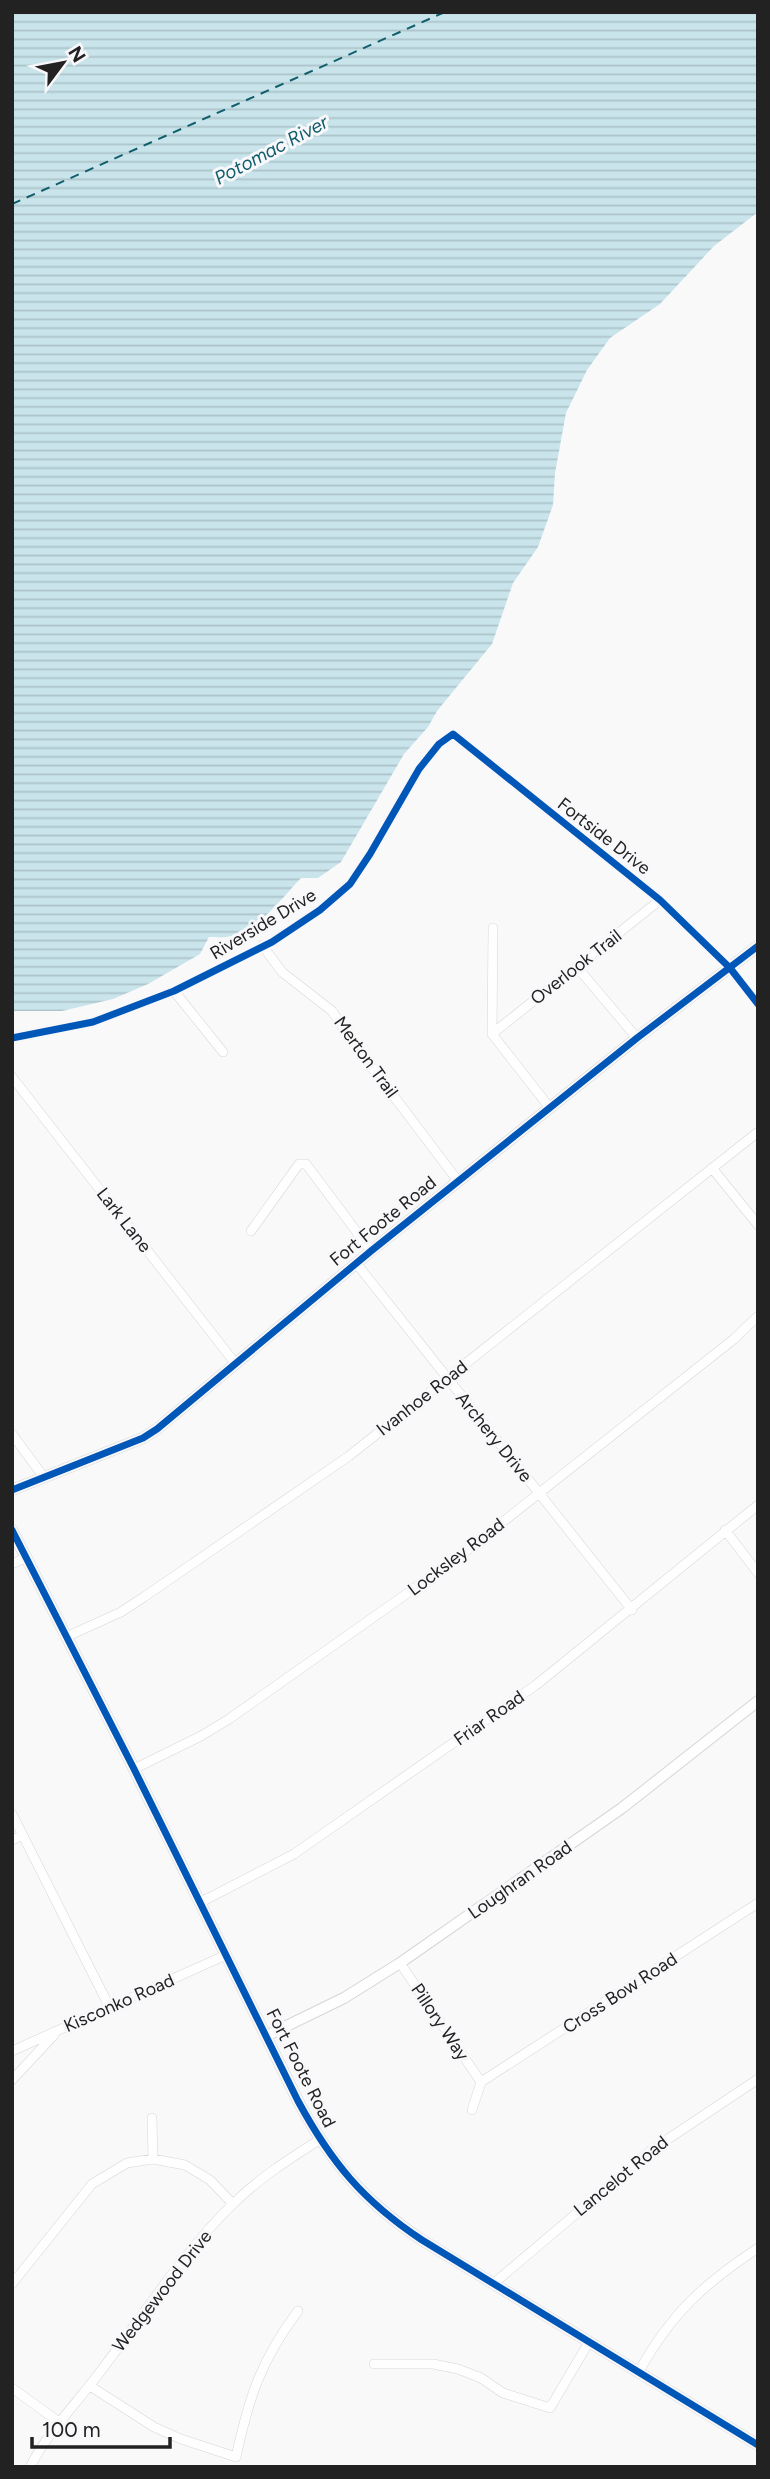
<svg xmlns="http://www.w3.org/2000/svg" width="770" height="2479" font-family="Figtree,sans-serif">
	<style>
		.water { fill: url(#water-rules) }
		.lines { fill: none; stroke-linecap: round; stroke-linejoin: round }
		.ferry { stroke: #105e6c; stroke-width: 2; stroke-dasharray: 9 7; stroke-linecap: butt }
		.minor-casing { stroke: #d6d6d7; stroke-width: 10 }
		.tertiary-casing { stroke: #d6d6d7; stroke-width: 12 }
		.minor { stroke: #fefefe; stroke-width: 9 }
		.tertiary { stroke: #fefefe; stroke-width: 10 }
		.cycleway-casing { stroke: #f8f8fb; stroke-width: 11 }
		.cycleway { stroke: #0057b8; stroke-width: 7 }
		.labels { text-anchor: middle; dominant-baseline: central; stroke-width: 6; stroke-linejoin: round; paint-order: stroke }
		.street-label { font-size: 18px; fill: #222223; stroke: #f8f8fb }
		.water-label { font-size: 19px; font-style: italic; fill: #105e6c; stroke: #f8f8fb }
	</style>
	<defs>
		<pattern id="water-rules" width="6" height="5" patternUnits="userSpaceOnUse" patternTransform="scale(1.75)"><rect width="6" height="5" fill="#c9e4eb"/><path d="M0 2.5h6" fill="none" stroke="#acc3c9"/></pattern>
	</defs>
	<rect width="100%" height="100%" fill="#f9f9fa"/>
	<!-- water -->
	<path class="water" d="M12,12H758V212L714,246L660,304L610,338L587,370L566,413L555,473L553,505L538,547L513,583L492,644L437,711L428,727L404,754L341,862L318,878H301C281,899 257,933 226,937C221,938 214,937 209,937L200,954L148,984L113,999L62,1011H12Z"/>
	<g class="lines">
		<!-- ferry -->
		<path class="ferry" d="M12,204L445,12"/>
		<defs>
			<path id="minor" d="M262,945L282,972L332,1011L358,1049L458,1181
				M577,967L637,1038
				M174,991L223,1052
				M492,1034L660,900
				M492,1034L493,928
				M492,1034L550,1108
				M12,1038L93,1022L174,991L272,942L320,910L350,884L370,854L419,769L439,744L453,734L660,900L730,968L758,1004
				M12,1077L235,1363
				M712,1168L758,1225
				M251,1231L299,1164H306L371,1251
				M356,1263L632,1610
				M12,1434L43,1476
				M725,1530L758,1573
				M12,1564L27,1557
				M68,1636L121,1612L144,1597L349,1456L758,1132
				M134,1769L201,1736L229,1719L456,1559L734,1339L758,1316
				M12,1814L109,2006
				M12,1840L23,1835
				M201,1902L294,1854L536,1685L758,1505
				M400,1963L481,2082
				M12,2051L226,1955
				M12,2080L54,2035
				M481,2082L758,1903
				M472,2110L481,2082
				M152,2118L153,2159
				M12,2284L92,2184L127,2163L153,2159L185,2165L210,2180L233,2204
				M493,2284L650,2151L758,2079
				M374,2364H433L458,2369L481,2378L503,2393L550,2408L589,2342
				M638,2373C671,2314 702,2285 758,2248
				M90,2386L154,2427L181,2439L236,2457C249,2397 261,2360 298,2311
				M12,2388L59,2422
				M30,2467C49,2430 79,2401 103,2368C143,2315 186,2249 233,2204C258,2179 289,2159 319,2140"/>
			<path id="tertiary" d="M12,1490L143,1438L157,1429L371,1251L637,1038L758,946
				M12,1530L134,1769L298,2101C331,2162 363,2201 422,2240L758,2445
				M266,2036L344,1998L400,1963L622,1808L758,1701"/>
		</defs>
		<!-- minor casing -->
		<use href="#minor" class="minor-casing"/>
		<!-- tertiary casing -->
		<use href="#tertiary" class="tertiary-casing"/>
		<!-- minor -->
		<use href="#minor" class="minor"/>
		<!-- tertiary -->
		<use href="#tertiary" class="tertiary"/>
		<defs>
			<path id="cycleway" d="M12,1038L93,1022L174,991L272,942L320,910L350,884L370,854L419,769L439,744L453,734L660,900L730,968L758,1004
				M12,1490L143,1438L157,1429L371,1251L637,1038L758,946
				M12,1530L134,1769L298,2101C331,2162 363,2201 422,2240L758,2445"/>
		</defs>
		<!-- cycleway casing -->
		<use href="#cycleway" class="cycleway-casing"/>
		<!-- cycleway -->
		<use href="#cycleway" class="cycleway"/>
	</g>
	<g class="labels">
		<!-- street labels -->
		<g class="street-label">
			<text transform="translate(604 836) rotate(38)">Fortside Drive</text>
			<text transform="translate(263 924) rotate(-31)">Riverside Drive</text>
			<text transform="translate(576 967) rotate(-38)">Overlook Trail</text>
			<text transform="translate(366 1057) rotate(54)">Merton Trail</text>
			<text transform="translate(124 1220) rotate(52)">Lark Lane</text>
			<text transform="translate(383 1221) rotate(-39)">Fort Foote Road</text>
			<text transform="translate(422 1398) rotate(-38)">Ivanhoe Road</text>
			<text transform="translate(494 1437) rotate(51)">Archery Drive</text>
			<text transform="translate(456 1557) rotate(-37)">Locksley Road</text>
			<text transform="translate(489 1718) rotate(-35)">Friar Road</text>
			<text transform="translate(520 1880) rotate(-35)">Loughran Road</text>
			<text transform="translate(620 1993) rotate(-33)">Cross Bow Road</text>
			<text transform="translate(119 2003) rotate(-24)">Kisconko Road</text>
			<text transform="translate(440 2022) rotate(56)">Pillory Way</text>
			<text transform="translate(301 2068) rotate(63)">Fort Foote Road</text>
			<text transform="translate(621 2176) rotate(-39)">Lancelot Road</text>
			<text transform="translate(162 2291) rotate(-52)">Wedgewood Drive</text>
		</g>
		<!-- water labels -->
		<g class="water-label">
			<text transform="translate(271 150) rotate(-28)">Potomac River</text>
		</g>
	</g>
	<!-- border -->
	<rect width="770" height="2479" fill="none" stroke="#222223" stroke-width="28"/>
	<!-- north arrow -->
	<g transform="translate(63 63) rotate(58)" stroke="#f8f8fb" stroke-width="5" paint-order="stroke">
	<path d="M0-5L12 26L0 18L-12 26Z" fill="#222223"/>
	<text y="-10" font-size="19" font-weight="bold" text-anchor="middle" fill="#222223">N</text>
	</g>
	<!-- scale -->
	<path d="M32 2437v10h138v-10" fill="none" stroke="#222223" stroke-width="3.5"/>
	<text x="42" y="2437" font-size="21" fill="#222223" stroke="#f8f8fb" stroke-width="5" paint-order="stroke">100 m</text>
</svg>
